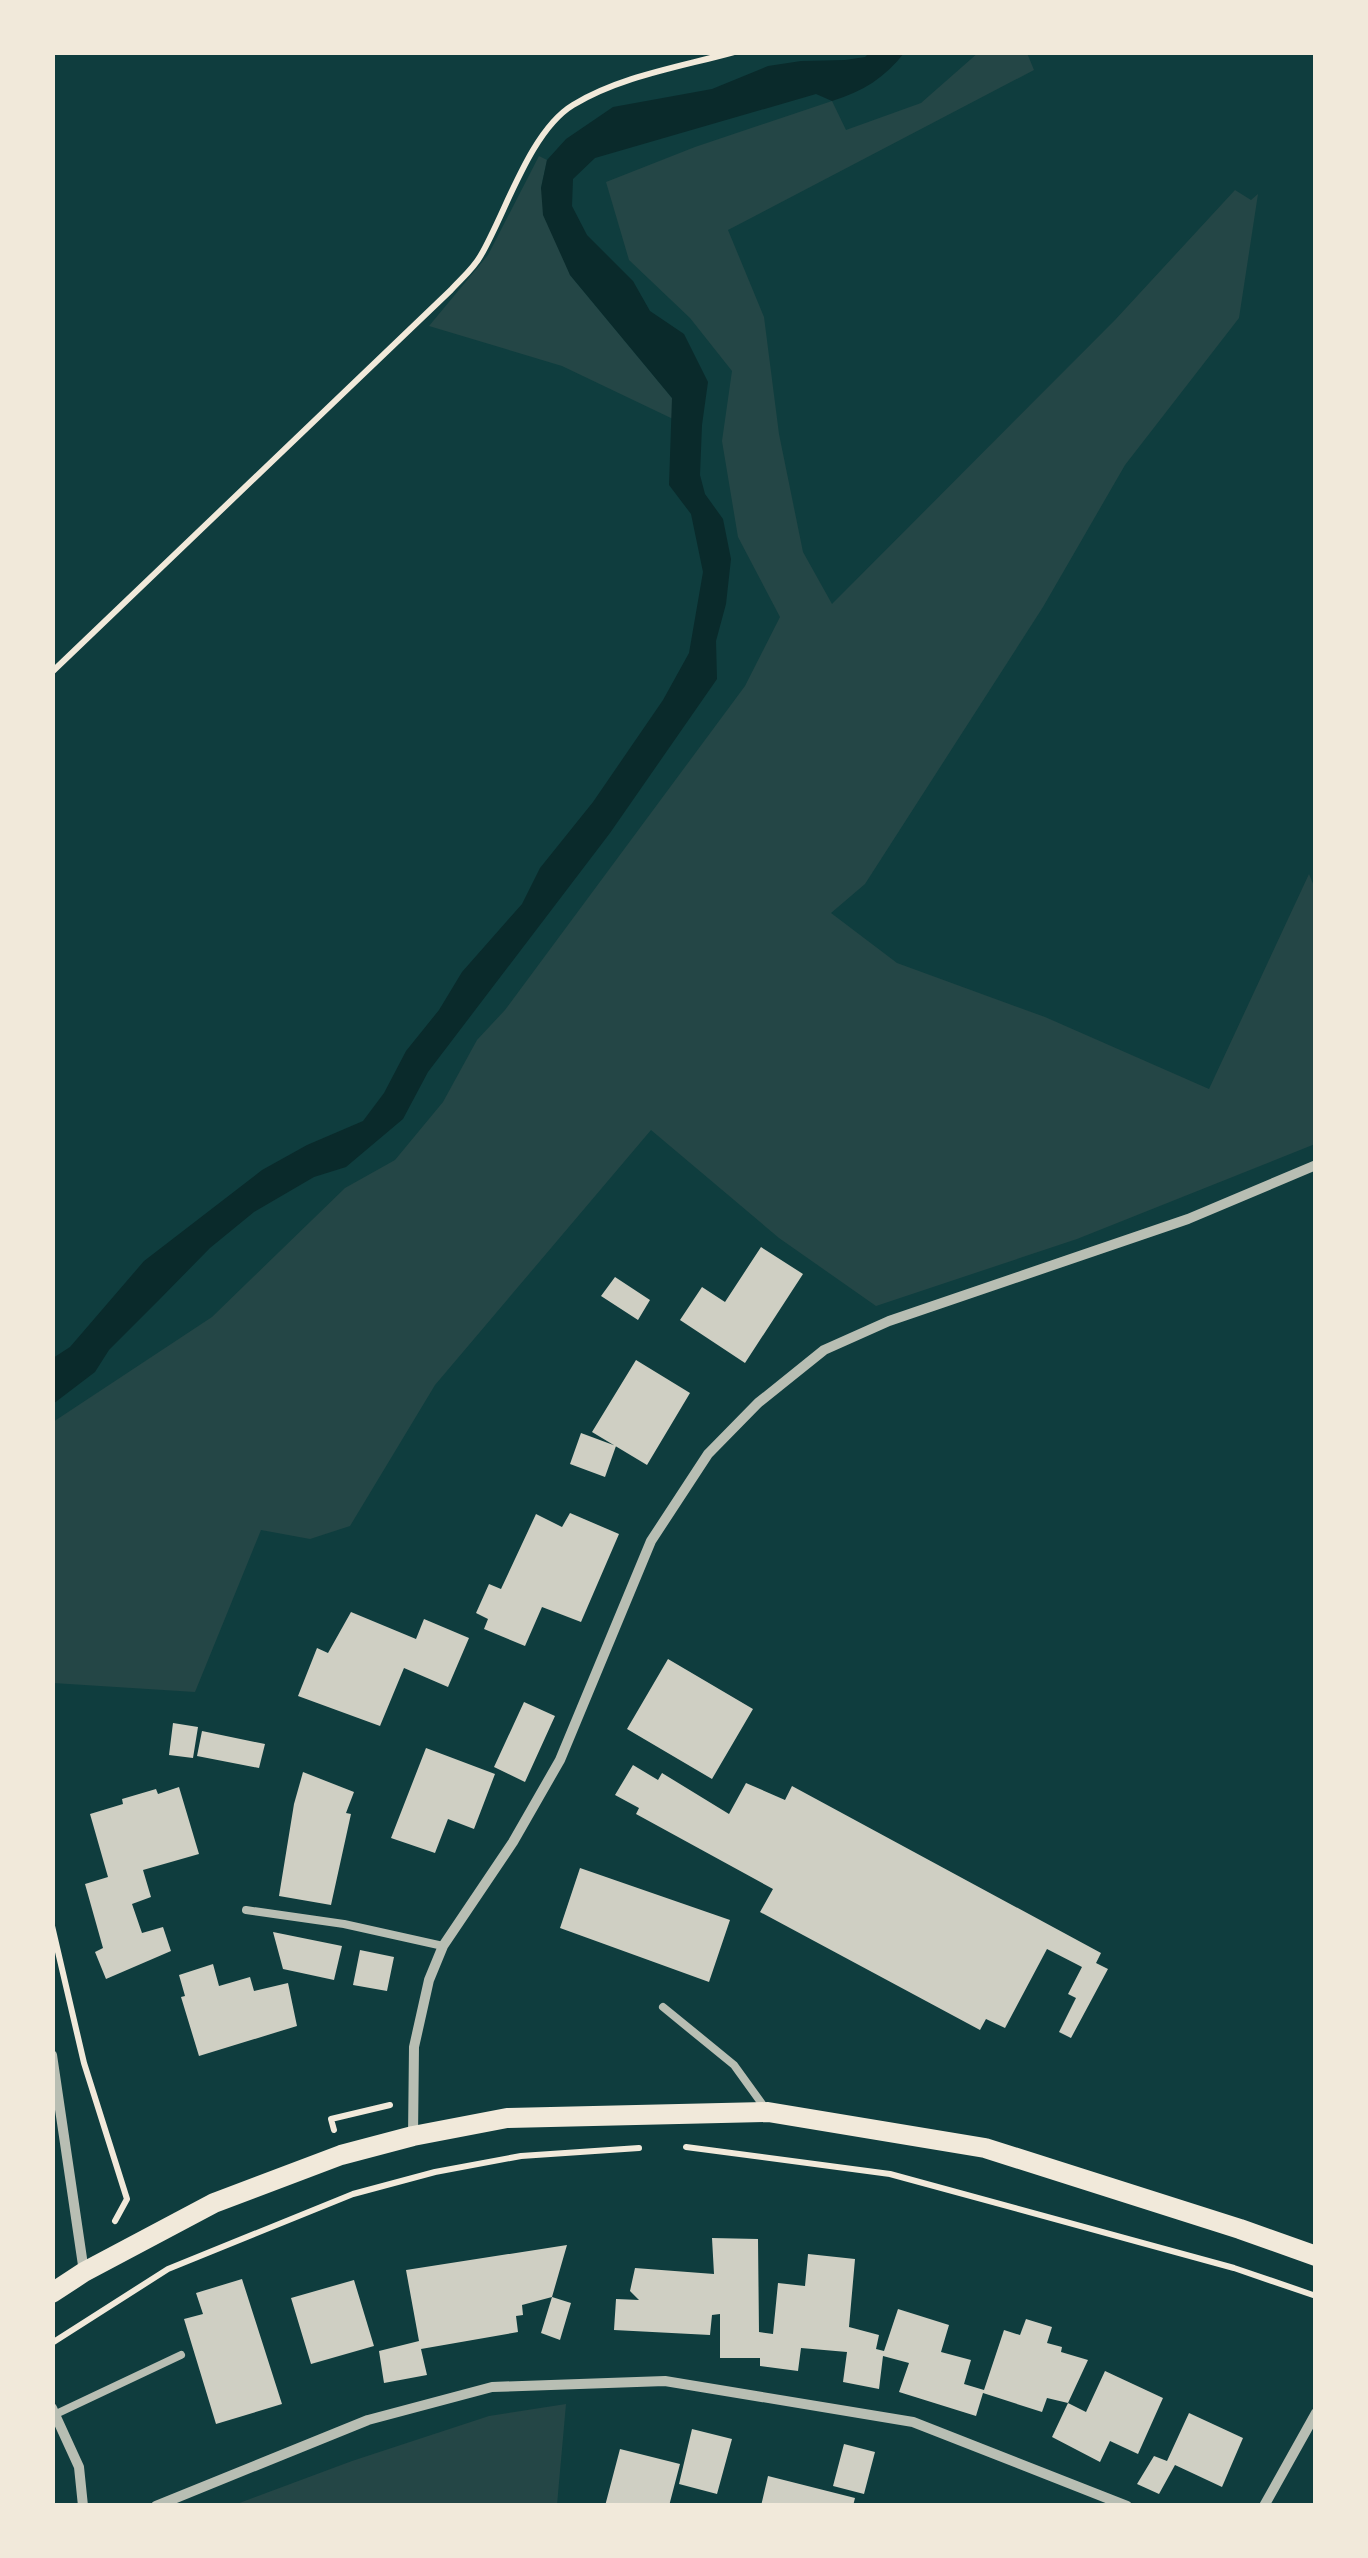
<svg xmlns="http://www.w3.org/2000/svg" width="1368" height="2558" font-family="Rubik,sans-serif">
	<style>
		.green { fill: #244646 }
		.water { fill: #0a2a2b }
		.building { fill: #cfcfc3 }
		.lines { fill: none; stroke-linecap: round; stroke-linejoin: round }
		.path { stroke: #f1e9da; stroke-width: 6 }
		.service { stroke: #b8beb3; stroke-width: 8 }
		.minor { stroke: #b8beb3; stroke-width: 10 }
		.secondary { stroke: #f1e9da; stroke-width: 20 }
	</style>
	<rect width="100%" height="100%" fill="#0f3d3e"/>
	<!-- green -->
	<path class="green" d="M979,52L1027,53L1034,70L728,230L764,317L779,434L803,552L832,604L1115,320L1235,190L1251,200L1258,194L1239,318L1125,465L1043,607L865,884L831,913L897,963L1045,1017L1209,1089L1309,874L1316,891L1315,1144L1077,1239L876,1306L779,1238L651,1130L435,1385L350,1526L310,1539L261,1530L195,1692L53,1683V1422L212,1317L345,1188L395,1160L443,1102L477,1040L505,1010L745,686L780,617L738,537L722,441L732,371L690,318L629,260L606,182L695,147L832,101L846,130L921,103Z
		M539,156L547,160L541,188L570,275L672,398L673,419L562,366L429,326L488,255Z
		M566,2404L557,2505H234L352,2461L489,2416Z"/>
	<!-- water -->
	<path class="water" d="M870,52L904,53C886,77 862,92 832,101L816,94L595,158L573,179L572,206L587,235L633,281L650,311L684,334L708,382L702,425L700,475L705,494L723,519L731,559L726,604L716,641L717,679L610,833L428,1072L403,1119L346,1167L314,1177L254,1212L210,1248L158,1301L109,1350L95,1372L53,1404V1358L70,1347L144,1261L262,1170L307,1145L363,1121L384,1093L406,1051L439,1010L462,972L522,904L540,868L593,802L663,700L689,653L703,572L691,514L669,485L672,398L570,275L543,215L541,188L547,160L566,139L613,107L712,89L768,66L801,61L845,60L865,57Z"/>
	<!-- building -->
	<path class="building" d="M761,1247L803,1274L745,1363L680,1320L702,1287L725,1302Z
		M615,1277L650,1300L638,1320L601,1296Z
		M636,1360L690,1393L647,1465L592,1432Z
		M581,1433L616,1446L605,1477L570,1464Z
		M570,1513L619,1534L581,1622L542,1607L525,1646L484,1629L488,1619L476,1613L489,1584L501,1589L536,1514L562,1527Z
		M351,1612L416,1639L424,1619L469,1638L448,1687L404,1668L380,1726L298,1696L317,1648L328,1653Z
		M668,1659L753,1709L712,1779L627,1729Z
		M524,1702L555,1716L525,1782L494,1767Z
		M173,1723L198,1727L193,1758L169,1755Z
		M202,1731L265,1744L259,1768L197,1756Z
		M426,1748L495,1774L474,1829L448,1819L435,1853L391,1838Z
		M633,1765L658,1780L662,1773L729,1814L746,1783L785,1800L792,1786L1101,1953L1096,1963L1108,1969L1071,2038L1059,2032L1076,1998L1068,1994L1082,1967L1047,1949L1005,2028L986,2019L980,2030L760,1912L773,1889L636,1814L639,1808L615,1795Z
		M303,1772L354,1792L346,1813L351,1814L331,1905L279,1896L294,1804Z
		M179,1787L199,1854L143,1870L151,1897L132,1904L142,1933L163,1927L171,1951L106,1979L95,1952L103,1948L85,1884L108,1877L90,1814L123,1804L122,1799L156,1789L158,1794Z
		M580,1868L730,1920L709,1982L560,1928Z
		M273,1932L342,1946L334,1980L283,1969Z
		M360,1950L394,1957L387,1991L353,1985Z
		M213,1964L219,1986L250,1977L254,1991L288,1983L297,2026L199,2056L181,1997L185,1996L179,1975Z
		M712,2238L758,2239L759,2332L773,2334L778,2283L805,2286L808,2254L855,2259L849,2327L879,2335L876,2349L884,2351L898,2309L949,2325L941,2352L971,2360L964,2384L984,2390L1004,2330L1020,2335L1026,2319L1052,2327L1047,2343L1062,2347L1061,2352L1088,2360L1068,2403L1047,2398L1042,2412L983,2393L976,2416L899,2392L909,2363L883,2356L879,2389L843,2382L847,2352L801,2348L798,2371L760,2366V2358H720V2314L712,2315L710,2335L614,2330L616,2299L639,2300L630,2291L635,2268L714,2274Z
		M567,2245L552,2297L522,2305L523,2315L516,2316L518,2332L421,2349L427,2375L384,2383L379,2351L419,2341L406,2270Z
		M242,2279L282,2404L216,2424L184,2319L203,2314L196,2293Z
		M354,2280L374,2346L311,2364L291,2298Z
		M552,2297L571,2303L560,2340L541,2333Z
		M1105,2371L1163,2398L1138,2454L1110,2441L1100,2462L1052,2437L1068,2403L1086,2412Z
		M1189,2413L1243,2438L1222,2487L1175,2465L1159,2494L1137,2484L1154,2456L1167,2461Z
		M692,2429L732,2439L717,2494L679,2484Z
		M844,2444L875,2452L864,2494L833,2486Z
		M620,2449L680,2464L669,2506H605Z
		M768,2476L855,2498L853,2506H761Z"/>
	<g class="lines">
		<!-- path -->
		<path class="path" d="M52,672L451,290C461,279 474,268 481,255C506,212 530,131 573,105C621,76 680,67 734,52
			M52,1926L84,2063L127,2199L115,2221
			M334,2130L331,2119L390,2105
			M686,2147L890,2174L1234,2268L1316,2296
			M52,2343L168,2269L353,2194L435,2172L521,2156L639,2148"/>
		<!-- service -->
		<path class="service" d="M246,1910L344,1924L443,1946
			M663,2007L734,2065L765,2108
			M56,2414L181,2355"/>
		<!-- minor -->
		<path class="minor" d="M52,2055L84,2272
			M413,2136L414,2047L429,1980L443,1946L513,1842L560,1760L651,1541L708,1454L758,1403L824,1350L889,1321L1188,1219L1316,1165
			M52,2408L79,2467L83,2506
			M156,2506L368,2420L492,2387L665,2381L913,2422L1127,2506
			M1264,2506L1316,2413"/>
		<!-- secondary -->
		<path class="secondary" d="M52,2293L84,2272L214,2203L341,2155L413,2136L507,2118L768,2112L985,2148L1240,2229L1316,2256"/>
	</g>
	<!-- border -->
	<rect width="1368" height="2558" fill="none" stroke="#f1e9da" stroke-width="110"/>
</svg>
